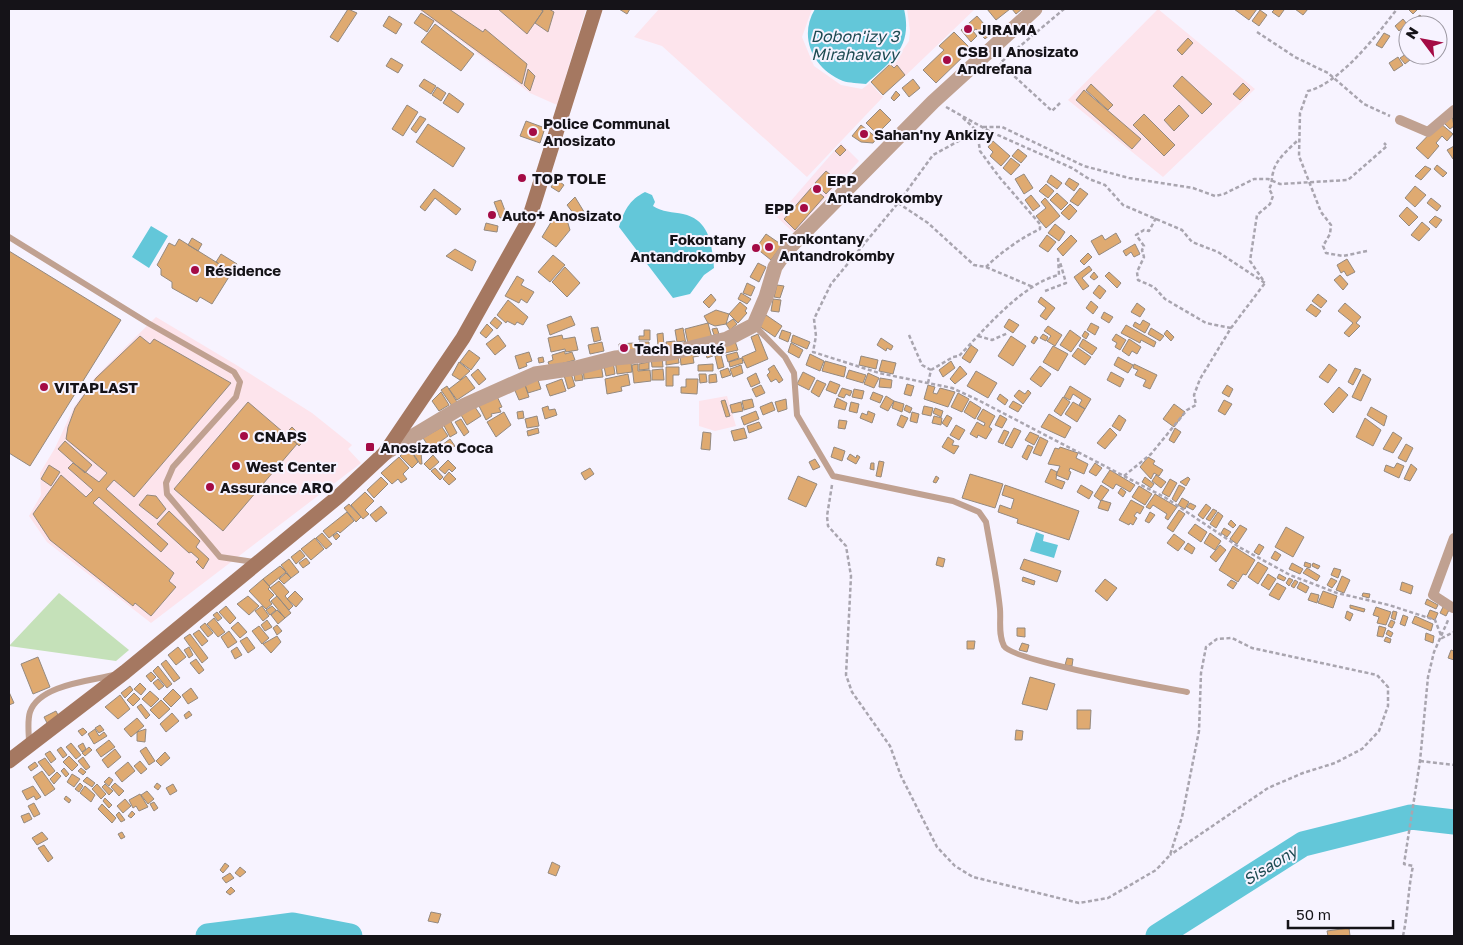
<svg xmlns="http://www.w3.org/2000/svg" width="1463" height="945" font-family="'Golos Text',sans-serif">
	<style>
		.industrial { fill: #fde4ec }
		.education { fill: #fce4ef }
		.green { fill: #c5e1b9 }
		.water { fill: #63c7d9 }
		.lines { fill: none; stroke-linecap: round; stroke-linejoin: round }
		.river { stroke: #63c7d9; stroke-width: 25 }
		.building { fill: #dfaa71; stroke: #94897f }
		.path { stroke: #a9a5af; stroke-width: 2.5; stroke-dasharray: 4 2.5; stroke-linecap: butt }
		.service { stroke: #c0a191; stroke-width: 6 }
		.pedestrian { stroke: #c0a191; stroke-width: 10 }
		.tertiary { stroke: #c0a191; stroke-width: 15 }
		.secondary { stroke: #a57861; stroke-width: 15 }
		.poi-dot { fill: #a40b45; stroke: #f7f3ff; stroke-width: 2 }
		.labels { text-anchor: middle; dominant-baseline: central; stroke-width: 4; stroke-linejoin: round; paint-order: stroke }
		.poi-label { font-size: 15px; font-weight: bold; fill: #151318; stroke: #f7f3ff; text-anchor: start }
		.water-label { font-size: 16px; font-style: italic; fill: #1e4b53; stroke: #f7f3ff }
	</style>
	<rect width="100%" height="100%" fill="#f7f3ff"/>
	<!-- industrial -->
	<path class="industrial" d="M418,9H586L557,105L530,93Z
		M659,9H812L802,37L814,66L841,85L862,89L870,83L883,97L807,177L662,46L634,37Z
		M907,9H975L903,78L892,65L909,41L910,31Z
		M1158,9L1255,89L1163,177L1068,100Z
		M156,317L238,366L312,413L352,445L348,449L361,463L151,623L47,542L29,516L41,495L40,473L55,448L74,407L95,377Z
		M727,396L736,426L715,431L699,426V401Z"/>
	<!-- education -->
	<path class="education" d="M841,143L859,161L794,233L777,217Z"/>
	<!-- green -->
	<path class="green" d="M59,593L129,650L116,661L9,646Z"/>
	<!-- water -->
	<path class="water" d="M815,9H904C913,47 892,61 866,84C859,83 849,83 843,81C813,69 798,37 815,9Z
		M645,192L652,195L655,202L653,206C662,212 673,212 683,214C710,220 712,245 714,268L704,275L690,294L673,298L619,227C624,211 629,200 645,192Z
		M151,226L168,236L149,268L132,257Z
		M1036,532L1044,535L1043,541L1058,545L1054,558L1030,551Z"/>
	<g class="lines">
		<!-- river -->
		<path class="river" d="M208,936L293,925L350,936
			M1158,936L1303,844L1411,817L1454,822"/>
	</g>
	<!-- building -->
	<path class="building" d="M348,9L357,13L338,42L330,37Z
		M420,9H449L483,32L485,29L527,64L522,84Z
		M498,9H540L543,11L527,34Z
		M542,9H549L554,12L548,32L535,23L543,11Z
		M619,9H630L627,14Z
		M987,9H1010L996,20Z
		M1012,9H1022L1016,14Z
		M1234,9H1257L1249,20Z
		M1275,9H1283L1284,10L1279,17L1272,12Z
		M1295,9H1308L1303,15Z
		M1408,9H1418L1413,14Z
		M1260,10L1267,15L1259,26L1252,21Z
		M421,13L434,21L427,32L414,23Z
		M1420,15L1426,23L1424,25H1419L1414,19Z
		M389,16L402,24L396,34L383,26Z
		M977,16L992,33L985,39L976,29L973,31L977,36L971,42L961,30Z
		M1403,19L1407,24L1399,31L1395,26Z
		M1439,22L1441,30L1438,31V25L1430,24Z
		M435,24L474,54L461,71L421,42Z
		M954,32L971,49L936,83L923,70L944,50L939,46Z
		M1384,33L1390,36L1382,48L1376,45Z
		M1188,38L1193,43L1182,55L1177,50Z
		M1408,38V52L1407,53L1400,44Z
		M1406,54L1410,60L1405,64L1400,58Z
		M1398,57L1403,65L1394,71L1389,63Z
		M391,58L403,65L398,73L386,66Z
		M890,64L894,68L897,65L905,75L883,95L871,82Z
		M528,69L535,76L530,91L524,85Z
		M1182,76L1212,104L1202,114L1173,86Z
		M424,79L436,86L431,94L419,86Z
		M913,79L920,88L909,97L902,88Z
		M1243,83L1250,90L1240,100L1233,94Z
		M1091,84L1113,105L1108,110L1086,90Z
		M437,87L446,93L441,101L432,95Z
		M1084,90L1141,139L1132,149L1076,100Z
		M896,91L900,95L894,101L891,98Z
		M449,93L464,104L458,113L443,103Z
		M407,105L418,112L403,136L392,129Z
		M1179,105L1189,116L1174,131L1164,120Z
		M880,109L891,120L877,134L866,123Z
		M1144,114L1175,145L1164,156L1133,125Z
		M420,116L426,119L416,133L411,129Z
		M1452,116L1454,126L1450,129L1444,123Z
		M526,121L545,128L540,143L520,136Z
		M1440,123L1453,134L1447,141L1442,136L1436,143L1439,146L1428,159L1416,148Z
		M428,124L465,148L453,167L416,142Z
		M861,125L877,138L873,143L861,142L852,136Z
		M993,141L1010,156L1001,166L990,156L993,152L988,147Z
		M841,145L846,150L840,156L835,151Z
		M1454,146V158L1453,159L1447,150Z
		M1018,149L1027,156L1021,163L1012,156Z
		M1011,158L1020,165L1011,175L1003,168Z
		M1437,165L1447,173L1443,177L1434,169Z
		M1425,166L1431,169L1421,180L1415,176Z
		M826,171L838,181L826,194L815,183Z
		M1024,174L1033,188L1024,194L1015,179Z
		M1051,175L1062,183L1057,189L1047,182Z
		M1069,178L1079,184L1074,191L1065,184Z
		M556,179L564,185L559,192L551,187Z
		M1046,184L1054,191L1048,198L1039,191Z
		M1415,186L1426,195L1415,207L1405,198Z
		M812,187L824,197L795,230L784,219Z
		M1080,188L1088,194L1078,206L1070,201Z
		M434,189L461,209L456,215L435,198L425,211L420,207Z
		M1057,193L1068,203L1061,210L1050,200Z
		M1031,195L1040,206L1033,211L1025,200Z
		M575,197L589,220L580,222L567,205Z
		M1045,198L1060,216L1046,228L1036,216L1046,208L1041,202Z
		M1431,198L1441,206L1437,211L1427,203Z
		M501,200L507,216L500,218L494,202Z
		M1070,204L1077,211L1069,220L1061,213Z
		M1407,207L1418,217L1409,226L1399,216Z
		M556,214L567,220L570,230L556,247L542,237Z
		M1435,216L1442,220L1436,228L1429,222Z
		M1422,222L1430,229L1419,241L1411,235Z
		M486,223L498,226L497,232L484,230Z
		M1055,224L1065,232L1059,241L1048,233Z
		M1116,233L1121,242L1099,255L1091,241L1102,235L1105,240Z
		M766,234L782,245L771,260L756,248Z
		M1047,235L1056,242L1048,252L1039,246Z
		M1071,235L1077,241L1063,256L1057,249Z
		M192,238L202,244L198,251L188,245Z
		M179,239L232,272L212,304L200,297L197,302L172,288V282L161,275V269L157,265L169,243L175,246Z
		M1135,244L1140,254L1134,257L1131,252L1126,256L1123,251Z
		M455,249L476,261L472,271L446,256Z
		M9,251L121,320L30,466L9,453Z
		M1088,253L1092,257L1084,265L1080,261Z
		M221,254L237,264L232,272L216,262Z
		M553,255L565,265L550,282L538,272Z
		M1347,259L1355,272L1347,276L1344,271L1341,273L1337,265Z
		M758,263L766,267L759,282L750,277Z
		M1089,266L1092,270L1082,278L1089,286L1083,290L1074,277Z
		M565,267L580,283L567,297L552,282Z
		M1094,272L1098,277L1094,280L1090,277Z
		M1109,272L1121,283L1117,288L1105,276Z
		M1340,275L1348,284L1343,290L1334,280Z
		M517,276L524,280L521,285L534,292L527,303L521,299L519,303L505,296Z
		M747,283L755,287L751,296L743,293Z
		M777,285L784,286L780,298L774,297Z
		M1099,285L1106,291L1100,299L1093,293Z
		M741,293L751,299L747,304L738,299Z
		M711,294L716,300L709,308L703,302Z
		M1318,294L1327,301L1321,308L1312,301Z
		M1041,297L1055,308L1046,320L1040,316L1046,308L1038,302Z
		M773,299L781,300L779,312L771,311Z
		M508,300L528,317L523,325L517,322L515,325L507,321L506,323L497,315Z
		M1091,301L1098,307L1093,314L1086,308Z
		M740,302L747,308L745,311L747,313L738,323L729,314Z
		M1137,303L1145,309L1140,317L1131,312Z
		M1345,303L1361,317L1356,323L1360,326L1349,337L1344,333L1353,323L1338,311Z
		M1311,304L1321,311L1316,317L1306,310Z
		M716,310L729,314L726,324L715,326L708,323L704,316Z
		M1104,312L1113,317L1109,323L1101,318Z
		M766,315L782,326L775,337L759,326Z
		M571,316L575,325L550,335L547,325Z
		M495,317L502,323L497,329L490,323Z
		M733,319L737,324L730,330L726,324Z
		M1009,319L1019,325L1013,333L1004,327Z
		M1143,320L1150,324L1145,333L1133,326L1135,322L1140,325Z
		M708,323L712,338L688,344L685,329Z
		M1091,323L1099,327L1095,335L1087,330Z
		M487,324L493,330L486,338L480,333Z
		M1126,325L1156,342L1154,347L1141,340L1140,343L1121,333Z
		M1048,326L1062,335L1055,346L1047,341L1051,336L1044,331Z
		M598,327L601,340L594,342L591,328Z
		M683,328L686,344L684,341L677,342L675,330Z
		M717,328L719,334L714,335L712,329Z
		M1151,328L1164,336L1160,341L1148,334Z
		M644,330H650V340H639V336H644Z
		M782,330L791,333L788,342L779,338Z
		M1070,330L1081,338L1071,352L1060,345Z
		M1167,330L1174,337L1171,341L1164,334Z
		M1085,331L1089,334L1086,339L1082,336Z
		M663,333L664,346H658L657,334Z
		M758,334L768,359L747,368L742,357L756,351L751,337Z
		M1043,334L1048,337L1046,341L1040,338Z
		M1116,334L1126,340L1120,350L1115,347L1117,343L1112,340Z
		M498,335L506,346L495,355L486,344Z
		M562,335L563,339L575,337L578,350L566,352L565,349L551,352L548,338Z
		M793,335L810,342L807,349L791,342Z
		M140,336L150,344L154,339L231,383L134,497L114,480L106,489L168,544L161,552L99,497L93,503L174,573L169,581L176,587L151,616L135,603L133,606L50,540L33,514L61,475L86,497L93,490L68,468L73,463L99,482L107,473L66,439L68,427L75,408L96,378Z
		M1011,336L1026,346L1013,366L998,356Z
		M1035,336L1038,338L1034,344L1031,342Z
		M881,338L893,346L891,350L887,348L886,351L877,345Z
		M1083,339L1097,348L1092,355L1079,346Z
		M1129,339L1141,347L1137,354L1132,351L1129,356L1122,351Z
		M675,341V346L667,347L666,342Z
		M735,341L738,350L725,353L723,344Z
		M602,342L604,351L590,354L588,345Z
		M639,342H649V350H639Z
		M634,343L635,351L619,352V344Z
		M791,343L803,350L799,358L788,352Z
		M971,345L978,350L970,363L962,358Z
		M1053,346L1068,354L1058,371L1043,362Z
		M710,347L713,356L707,358L704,349Z
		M1078,348L1091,357L1085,365L1072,356Z
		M469,350L480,358L471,370L460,362Z
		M565,351V354L572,352L575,360L550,367L548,362L553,360L552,355Z
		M698,351L699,356L693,357L694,363L681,365L680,354Z
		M529,352L532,361L526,363L527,366L519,369L515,356Z
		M737,352L739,358L728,362L726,355Z
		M810,354L824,361L820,371L806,365Z
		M678,355L679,363L666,365V356Z
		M721,355L724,367L718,369L715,356Z
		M861,356L878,360L876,369L859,365Z
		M543,357L544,362L539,363L538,358Z
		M662,357L663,367H652L651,358Z
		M1118,357L1133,365L1128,373L1114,365Z
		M742,358L743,363L730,367L729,362Z
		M615,360L631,362L632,372L617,374Z
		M882,360L896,363L893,374L879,371Z
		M613,361L615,374L606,376L603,362Z
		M825,361L846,367L844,377L822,371Z
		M951,361L955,368L943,377L939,370Z
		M459,362L470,371L460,380L452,375Z
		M649,362V369L639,370V364Z
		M601,364L603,377L584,379L583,366Z
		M638,364V371L650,370L651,381L634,383L632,365Z
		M713,364V371H698V365Z
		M1134,364L1157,375L1150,389L1143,386L1146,380L1135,375L1138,370L1133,368Z
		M1329,364L1337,370L1328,383L1319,377Z
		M741,365L743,373L733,377L730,369Z
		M774,365L783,380L779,383L776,379L771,382L767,375L770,372L768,369Z
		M960,366L967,374L955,384L950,379Z
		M1040,366L1051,374L1041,387L1030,379Z
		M666,367H679V375H673V386H666Z
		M581,368L583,380L575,381L573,369Z
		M728,368L731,375L722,378L720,371Z
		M1355,368L1361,370L1353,385L1348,382Z
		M478,369L486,379L479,385L471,375Z
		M663,369L664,380H652V370Z
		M570,370L575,386L568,389L563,372Z
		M849,370L866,375L863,383L846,378Z
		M976,371L997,383L988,398L967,386Z
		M803,372L815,378L809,390L797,384Z
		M1111,372L1124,379L1120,387L1107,380Z
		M756,373L760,383L751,387L747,378Z
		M868,373L879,378L874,388L864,384Z
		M628,374L630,385L621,387L622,391L607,394L605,379Z
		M699,374H706L707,382L700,383Z
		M716,374L717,382L709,383V375Z
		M1363,374L1371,379L1361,401L1352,397Z
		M466,376L475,388L457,400L449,389Z
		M537,377L541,389L528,393L524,382Z
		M880,378L892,380L891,388L879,387Z
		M562,379L566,391L550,396L546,385Z
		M686,379H698L697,394L681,393V387H686Z
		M817,380L826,384L819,397L811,392Z
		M830,381L840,385L836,394L826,390Z
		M524,382L529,397L519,400L513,386Z
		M907,384L914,386L911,396L904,394Z
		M761,385L765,393L756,397L752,389Z
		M928,385L935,387L933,393L937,394L940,388L955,392L948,407L924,399Z
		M1227,385L1233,389L1229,397L1222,393Z
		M447,386L457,402L452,406L441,390Z
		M1070,386L1091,399L1085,409L1079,405L1082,400L1073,394L1070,400L1064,397Z
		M1339,387L1348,395L1333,413L1324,404Z
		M842,388L852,391L850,396L846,394L844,398L838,396Z
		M854,389L864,391L862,399L852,397Z
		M1019,390L1025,394L1028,390L1031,393L1023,404L1014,396Z
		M441,392L449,405L439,411L432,401Z
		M495,392L502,407L499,408L501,412L491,414L492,416L486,420L479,406Z
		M873,392L883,396L880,403L870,399Z
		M958,393L969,399L962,412L951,407Z
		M1000,394L1008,400L1005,405L997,399Z
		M886,396L894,401L888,411L880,407Z
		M1063,397L1070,402L1061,416L1054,411Z
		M837,398L847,403L845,410L834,407Z
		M752,399L754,407L744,410L742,401Z
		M786,399L787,409L778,412L775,402Z
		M725,400L730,416L726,417L721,401Z
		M1224,400L1232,404L1225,415L1218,411Z
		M894,401L904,404L902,412L892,408Z
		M970,401L981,408L975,419L964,412Z
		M1013,401L1022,406L1018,412L1009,407Z
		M248,402L297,444L223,531L174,489Z
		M741,402L743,411L732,413L730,405Z
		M772,402L775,410L763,415L760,407Z
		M851,402L859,404L857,413L849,411Z
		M1073,402L1085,409L1077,422L1065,414Z
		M1174,404L1185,412L1174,427L1163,419Z
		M906,405L912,408L910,413L904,410Z
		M548,406L549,410L555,409L557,415L545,419L542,408Z
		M924,406L933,408L931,416L922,414Z
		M475,407L481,416L467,425L461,415Z
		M1371,407L1387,416L1384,426L1367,415Z
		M935,408L943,411L941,417L933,413Z
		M983,409L995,416L989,427L992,429L986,439L978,435L977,438L970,434L977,422L984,426L985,423L977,419Z
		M523,411L524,418L518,419L517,412Z
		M756,411L759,419L744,425L741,417Z
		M868,411L875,414L872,423L860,418L862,413L867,415Z
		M504,412L511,425L496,437L487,422Z
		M912,412L919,414L917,423L910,421Z
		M1049,414L1071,427L1065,438L1041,427Z
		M901,415L908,418L903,428L897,425Z
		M947,415L952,418L947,427L942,423Z
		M1000,415L1007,419L1002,428L995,425Z
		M1119,415L1126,420L1120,431L1112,426Z
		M537,416L539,426L527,428L525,419Z
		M934,416L942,418L941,425L932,423Z
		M449,418L457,433L450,437L442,422Z
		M1365,418L1381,430L1373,446L1356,437Z
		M461,419L469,432L464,436L455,422Z
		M839,420L847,421L845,429L838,428Z
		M759,422L762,428L749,433L747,426Z
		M956,425L965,430L959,440L950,435Z
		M292,427L305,440L299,446L286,433Z
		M442,427L448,436L437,444L440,448L433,453L423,438Z
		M538,428L539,433L528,436L527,431Z
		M744,428L747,438L734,441L731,431Z
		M1014,428L1021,431L1012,448L1005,445Z
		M1110,428L1117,435L1105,449L1097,443Z
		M1175,428L1181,432L1174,443L1169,440Z
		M1004,430L1009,432L1003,444L998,442Z
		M703,432L711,433L710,450L701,449Z
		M1030,432L1039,436L1034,445L1025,440Z
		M1393,432L1402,438L1393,453L1383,449Z
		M948,437L954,441L952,445L959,446L954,454L942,447Z
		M1040,437L1048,441L1041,456L1033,453Z
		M450,439L455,446L447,452L442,445Z
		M417,440L425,448L421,452L422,464H420L409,447Z
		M65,441L92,465L85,473L58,449Z
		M1406,444L1413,448L1406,462L1398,458Z
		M1028,445L1033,447L1027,460L1022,457Z
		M834,447L845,451L842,461L831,457Z
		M1060,447L1078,453L1076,458L1088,464L1084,474L1070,468L1069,471L1071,472L1068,480L1056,475L1060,466L1048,464L1055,448L1059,449Z
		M409,448L418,462L412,468L400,456Z
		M850,454L856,458L857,455L860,457L856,464L847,459Z
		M433,455L439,462L430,470L424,464Z
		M399,457L409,468L403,474L407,479L401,483L398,479L392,484L381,473Z
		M1148,457L1155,461L1153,464L1163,470L1159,476L1154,473L1151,479L1140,467Z
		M815,459L820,467L813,470L809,462Z
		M448,460L456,468L452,472L449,469L445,474L439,469Z
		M879,461L884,462L881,477L876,476Z
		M871,463H874V470L870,469Z
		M1095,463L1102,468L1096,476L1089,472Z
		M1397,463L1404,466L1399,478L1384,471L1386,465L1394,468Z
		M1411,464L1417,469L1410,481L1404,479Z
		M49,465L60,472L51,486L41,479Z
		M435,468L443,477L440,480L431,471Z
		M590,468L594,474L585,480L581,473Z
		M1051,469L1057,472L1056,479L1065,482L1062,489L1045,482Z
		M1110,470L1135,485L1130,492L1116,484L1113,489L1102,482Z
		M449,472L456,479L449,485L443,479Z
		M970,474L1003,484L995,508L962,498Z
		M1156,475L1166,482L1161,488L1152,481Z
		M798,476L817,484L806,507L788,499Z
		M936,476L939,478L936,483L933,482Z
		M381,477L388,484L374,498L367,490Z
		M1145,477L1154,484L1151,488L1142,482Z
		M1188,477L1190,479L1186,486L1180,482Z
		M1170,479L1177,483L1169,497L1162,493Z
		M1005,485L1079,511L1069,540L1017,523L1018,519L998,512L1000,505L1011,509L1014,499L1002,495Z
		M1081,485L1093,492L1089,499L1077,492Z
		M1101,485L1109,490L1101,501L1094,496Z
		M1179,485L1185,488L1176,502L1172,499Z
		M1139,486L1152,494L1145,505L1132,497Z
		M1121,488L1126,492L1123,497L1118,493Z
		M365,492L374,501L365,510L369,514L363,519L351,505Z
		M1155,494L1177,507L1168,520L1165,518L1167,514L1153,505L1150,509L1146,507Z
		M147,495L156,496L166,509L157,519L139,505Z
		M1182,498L1189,502L1185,509L1178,505Z
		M1101,500L1111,503L1108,511L1098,508Z
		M1131,500L1144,507L1140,514L1137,512L1134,516L1137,518L1133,525L1130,523L1129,525L1119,520Z
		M1190,503L1196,506L1193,510L1187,507Z
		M349,504L361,517L356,522L344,508Z
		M1206,504L1211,508L1203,519L1198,515Z
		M381,506L387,513L376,522L370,515Z
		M1213,509L1217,511L1210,521L1206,519Z
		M1179,510L1185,514L1173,532L1167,528Z
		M169,511L200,541L196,547L209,559L203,569L196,562L199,559L191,552L189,553L157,524Z
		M347,512L354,521L340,533L338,531L329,538L323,531Z
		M1150,512L1155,515L1149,523L1145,521Z
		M1218,512L1223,516L1216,528L1210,524Z
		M1231,520L1236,525L1233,528L1228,524Z
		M1195,524L1207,532L1201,542L1188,533Z
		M1240,525L1247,529L1237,544L1230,539Z
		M1286,527L1304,537L1293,557L1275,547Z
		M1224,528L1231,532L1227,537L1221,533Z
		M322,533L332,544L326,549L316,538Z
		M337,533L340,536L336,540L333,536Z
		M1210,533L1221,541L1215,550L1204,543Z
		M1174,534L1185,542L1178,551L1167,543Z
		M315,538L324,549L311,560L301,549Z
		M1188,543L1195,548L1192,554L1184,549Z
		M1259,544L1264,547L1259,555L1254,552Z
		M1220,545L1226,550L1216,562L1210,557Z
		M1233,546L1255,560L1246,575L1243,574L1238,582L1219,570Z
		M300,550L305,556L296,564L291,557Z
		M1275,551L1281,555L1277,561L1271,558Z
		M938,557L945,559L943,567L936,565Z
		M306,558L310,563L303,568L299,563Z
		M289,559L299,572L291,578L281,565Z
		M1024,559L1061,571L1057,582L1020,569Z
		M1258,562L1268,568L1258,584L1248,577Z
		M1305,562L1311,564L1310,568L1304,566Z
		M1292,563L1303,569L1300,574L1289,569Z
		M1313,563L1320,566L1318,569L1312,566Z
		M280,566L286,572L269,586L263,579Z
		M1307,568L1320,576L1317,581L1303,573Z
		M1334,568L1341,570L1338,578L1331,575Z
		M286,573L291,578L284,584L279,579Z
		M1268,574L1276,579L1269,590L1261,585Z
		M1279,574L1286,578L1284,581L1277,578Z
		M1342,576L1350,580L1344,593L1336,590Z
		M1023,577L1035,581L1034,585L1022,581Z
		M1289,578L1293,580L1289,586L1286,583Z
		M1331,578L1337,581L1332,588L1327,585Z
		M263,579L270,587L268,589L274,595L269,600L272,604L266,609L249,591Z
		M1105,579L1117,588L1107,601L1095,591Z
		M1231,580L1237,583L1233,589L1227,585Z
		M1295,580L1298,582L1294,588L1291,586Z
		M279,581L289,592L285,596L293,606L289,610L270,588Z
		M1300,582L1309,587L1306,593L1297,588Z
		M1402,582L1413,586L1411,594L1400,590Z
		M1277,583L1286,588L1279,600L1269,595Z
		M295,591L303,599L296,607L287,599Z
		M1323,591L1337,596L1333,608L1318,603Z
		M1311,593L1319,595L1317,603L1308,600Z
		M1363,593L1370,594L1369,598L1362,596Z
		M248,596L259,606L249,615L237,604Z
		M277,596L291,613L285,618L271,601Z
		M1427,599L1438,605L1436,609L1425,604Z
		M1350,605L1365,609L1364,612L1350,608Z
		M226,606L236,618L230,624L219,612Z
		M262,606L269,616L263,621L255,611Z
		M272,606L276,610L270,615L266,610Z
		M1376,607L1391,612L1386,625L1377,623L1379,617L1373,615Z
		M1443,607L1449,610L1446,616L1440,613Z
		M277,610L285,618L278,624L271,615Z
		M1430,610L1438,613L1435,620L1427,617Z
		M1347,611L1353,614L1350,621L1345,618Z
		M1393,611L1397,612L1395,620L1391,618Z
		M217,612L222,618L218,621L213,615Z
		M1403,615L1408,617L1405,626L1400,624Z
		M1415,616L1433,624L1431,631L1412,623Z
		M214,618L225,632L218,637L207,624Z
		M267,620L272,627L265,631L261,625Z
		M1391,620L1395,622L1392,628L1388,626Z
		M238,622L247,632L240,638L231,628Z
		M205,623L213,633L208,637L200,627Z
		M277,625L282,631L277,635L273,628Z
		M259,626L269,638L262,644L252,631Z
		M1379,626L1386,628L1383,637L1377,636Z
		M1017,628H1025V637L1017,636Z
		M199,630L208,641L202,646L193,634Z
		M1388,630L1393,633L1391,637L1386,634Z
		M229,631L237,642L228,648L221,637Z
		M1426,633L1434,636L1433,643L1425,640Z
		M190,634L208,658L202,663L184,638Z
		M277,636L281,642L271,653L263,644Z
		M247,637L255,648L248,653L240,641Z
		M1386,637L1391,639L1390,643L1384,641Z
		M967,641H975L974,649H967Z
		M1022,643L1029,645L1027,652L1019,650Z
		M178,647L186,657L176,665L168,655Z
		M189,647L193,655L189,658L184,650Z
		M237,647L242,655L235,659L231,651Z
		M1451,650L1454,651V660L1448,658Z
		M38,657L50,687L33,694L21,664Z
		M1067,658L1073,659L1072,666L1065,665Z
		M196,659L204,670L199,674L190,663Z
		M166,660L180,678L174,682L161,664Z
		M158,666L172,684L167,688L153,671Z
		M151,672L156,677L151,682L146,676Z
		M1030,677L1055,684L1047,710L1022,704Z
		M158,679L164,686L159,690L153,683Z
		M140,683L146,689L141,695L134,689Z
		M130,686L133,690L125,698L121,693Z
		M191,688L198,698L188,704L182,695Z
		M173,689L181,697L171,707L163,699Z
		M150,691L159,699L151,707L142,699Z
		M9,692L14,703L9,705Z
		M134,693L140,699L133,706L127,700Z
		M120,695L130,709L118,719L105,707Z
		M161,700L170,709L159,719L150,710Z
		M141,704L150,715L146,719L137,707Z
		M1077,710H1091L1090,729H1077Z
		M56,711L59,717L47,723L44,717Z
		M189,711L192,715L186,719L184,715Z
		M172,713L179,721L166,732L160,724Z
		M137,718L144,726L131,737L124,729Z
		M100,725L104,730L99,733L95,728Z
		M83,728L87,732L82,736L78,731Z
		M95,729L99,736L104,732L107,736L94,744L88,734Z
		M146,729L145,742L137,741V732Z
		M1016,730L1023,731L1022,740H1015Z
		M109,740L115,747L101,757L96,750Z
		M71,743L81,755L76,759L66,747Z
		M83,743L86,749L82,752L78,746Z
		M61,747L67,755L63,758L57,750Z
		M89,747L92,750L85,756L82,753Z
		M146,747L155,761L149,765L140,751Z
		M115,749L121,757L108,768L102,760Z
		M50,751L56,759L51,763L45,754Z
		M165,752L170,758L161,766L156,761Z
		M69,756L78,765L72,771L63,762Z
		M83,757L90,767L86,770L78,761Z
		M45,758L55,771L49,776L38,762Z
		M140,761L147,769L141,774L134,766Z
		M35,762L38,766L31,771L28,767Z
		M128,762L135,771L122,782L115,773Z
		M64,768L69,774L66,777L61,771Z
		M81,768L86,772L83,775L78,771Z
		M42,771L55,789L45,796L33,777Z
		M57,772L61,776L54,784L50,779Z
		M72,774L80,779L74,787L67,782Z
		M87,777L95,783L92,787L83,781Z
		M109,777L113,780L109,786L104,782Z
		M80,783L83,786L79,792L75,789Z
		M115,783L124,791L119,796L111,787Z
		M157,783L161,786L158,790L154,787Z
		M97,784L106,794L101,799L92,789Z
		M105,784L113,791L109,795L102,787Z
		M173,784L177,791L170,795L166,788Z
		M33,786L41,797L36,800L34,796L27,800L22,791Z
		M85,786L95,795L91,802L80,793Z
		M147,791L154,799L148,804L141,795Z
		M140,794L148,807L139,811L136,806L133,808L129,800Z
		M66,796L71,800L69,803L64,799Z
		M105,798L112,805L109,808L103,801Z
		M125,799L131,806L123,813L117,806Z
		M154,802L158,808L154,811L150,804Z
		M34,803L40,814L34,817L28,806Z
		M102,804L116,818L112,823L98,809Z
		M132,811L135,814L131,818L128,816Z
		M119,812L125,820L121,822L116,815Z
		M29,813L32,819L24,823L21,816Z
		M42,832L48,839L37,845L32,838Z
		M122,832L125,837L121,839L118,834Z
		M44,845L53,858L48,862L38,848Z
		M552,862L560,866L556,876L548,873Z
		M225,863L229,866L223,873L220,870Z
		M240,867L246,872L240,877L235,873Z
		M230,873L234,878L226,883L222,878Z
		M231,887L235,891L230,895L226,892Z
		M431,912L441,914L438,923L428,921Z
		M1349,928L1350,936H1328L1327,931Z"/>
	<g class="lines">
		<!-- path -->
		<path class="path" d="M1257,32L1295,57L1328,73L1364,104L1390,116
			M1060,103L1052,111L1000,63L1064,9
			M946,107L991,132L1072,168L1089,179L1105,185L1123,205L1182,230L1192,242L1218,252L1265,283
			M983,127H1002L1084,166L1129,178L1193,188L1215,196L1224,194L1254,179H1268L1280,184L1348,180L1387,146L1384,143
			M977,131L933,155L898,203L831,284L814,319L816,336L813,352L879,373L952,388L978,400L1166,498L1239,547L1290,575L1337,593L1389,605L1435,620L1442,638L1454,632
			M898,203L928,223L974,265L986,267C1001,252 1021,238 1040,229V224L1000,178L980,151L977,131L961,116
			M1156,218L1149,231L1144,230L1136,235L1144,246L1142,250L1144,257L1137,272L1138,280L1154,287L1165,299L1206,323L1231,328
			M1367,251L1343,256L1326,253L1323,246L1330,234L1331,225L1321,212L1299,156L1300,113L1308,91C1340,83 1377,35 1397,9
			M986,267L1033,287
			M1263,280L1250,261L1257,215L1270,204L1273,196L1269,189C1273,182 1271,179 1273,173C1275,160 1289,149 1298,140
			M1045,291L1066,283L1060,262
			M909,335L922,365L931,370
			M978,336L992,340L1008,333
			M928,383L931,370L953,357L959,356C984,330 1023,283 1059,275L1058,256
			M1124,476L1151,454L1187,410L1196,405L1194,395L1200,379L1231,328L1265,283
			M832,485L827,516L828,526L846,546L851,576L846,675L852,692L890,746L901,776L937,847L955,866L973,877L1079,903L1108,898L1156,870L1170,855L1182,817L1199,731L1201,673L1206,647L1217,639L1232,638L1252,648L1377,675L1388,687V706L1379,731L1362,749L1335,763L1303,773L1268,788L1170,855
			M1420,761L1454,765
			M1403,936C1408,913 1408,889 1413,866L1404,864L1420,761L1428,677L1434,652L1449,618"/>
		<!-- service -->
		<path class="service" d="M9,237L148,323L234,372L240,382L236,397L173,467L166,483L167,494L220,557L254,562
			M754,325L785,357L794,373L797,415L833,476L953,501L979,512L986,522C991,551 997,580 1000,609C1001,621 998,635 1004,646C1013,661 1161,687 1187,692
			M29,743C29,734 27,721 30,712C39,685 89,681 114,675"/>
		<!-- pedestrian -->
		<path class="pedestrian" d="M1400,120L1428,132L1454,110
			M1453,608L1433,595L1454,538"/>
		<!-- tertiary -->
		<path class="tertiary" d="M385,453L465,405L535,374L576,368L615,358L671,353L727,339L754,325L766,297L775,267L786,251L933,102L1035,9"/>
		<!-- secondary -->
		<path class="secondary" d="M9,761L125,672L339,496L385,453L463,338L528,222L595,9"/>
	</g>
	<!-- markers -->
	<g class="poi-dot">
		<circle cx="968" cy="29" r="5"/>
		<circle cx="947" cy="60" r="5"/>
		<circle cx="533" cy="132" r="5"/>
		<circle cx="864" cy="134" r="5"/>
		<circle cx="522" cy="178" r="5"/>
		<circle cx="817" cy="189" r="5"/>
		<circle cx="804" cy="208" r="5"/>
		<circle cx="492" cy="215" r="5"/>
		<circle cx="769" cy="247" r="5"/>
		<circle cx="756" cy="248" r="5"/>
		<circle cx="195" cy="270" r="5"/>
		<circle cx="624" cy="348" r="5"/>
		<circle cx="44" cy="387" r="5"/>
		<circle cx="244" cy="436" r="5"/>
		<rect x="365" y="442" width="10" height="10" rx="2.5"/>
		<circle cx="236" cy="466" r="5"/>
		<circle cx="210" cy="487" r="5"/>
	</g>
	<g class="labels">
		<!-- poi labels -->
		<g class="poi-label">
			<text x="978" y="29">JIRAMA</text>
			<text x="957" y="51">CSB II Anosizato<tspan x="957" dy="17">Andrefana</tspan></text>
			<text x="543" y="123">Police Communal<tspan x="543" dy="17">Anosizato</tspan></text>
			<text x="874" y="134">Sahan'ny Ankizy</text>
			<text x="532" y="178">TOP TOLE</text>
			<text x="827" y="180">EPP<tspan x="827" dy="17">Antandrokomby</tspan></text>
			<text x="794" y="208" text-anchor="end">EPP</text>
			<text x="502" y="215">Auto+ Anosizato</text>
			<text x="779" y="238">Fonkontany<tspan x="779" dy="17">Antandrokomby</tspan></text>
			<text x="746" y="239" text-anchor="end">Fokontany<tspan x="746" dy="17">Antandrokomby</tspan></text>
			<text x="205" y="270">Résidence</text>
			<text x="634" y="348">Tach Beauté</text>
			<text x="54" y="387">VITAPLAST</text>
			<text x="254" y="436">CNAPS</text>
			<text x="380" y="447">Anosizato Coca</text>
			<text x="246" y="466">West Center</text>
			<text x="220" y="487">Assurance ARO</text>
		</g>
		<!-- water labels -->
		<g class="water-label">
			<text x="855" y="36">Dobon'izy 3<tspan x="855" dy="18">Mirahavavy</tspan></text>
			<text transform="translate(1270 865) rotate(-32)">Sisaony</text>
		</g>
	</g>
	<!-- border -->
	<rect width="1463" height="945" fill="none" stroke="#151318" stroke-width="20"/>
	<!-- north arrow -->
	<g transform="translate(1423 40) rotate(302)"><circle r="24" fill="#f7f3ff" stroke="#9d99a3"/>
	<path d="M0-4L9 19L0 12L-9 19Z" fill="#a40b45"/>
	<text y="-8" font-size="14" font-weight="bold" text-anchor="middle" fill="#151318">N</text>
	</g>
	<!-- scale -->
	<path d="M1288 920v8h105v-8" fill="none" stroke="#151318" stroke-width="2.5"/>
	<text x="1296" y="920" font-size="15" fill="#151318" stroke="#f7f3ff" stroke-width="4" paint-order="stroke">50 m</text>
</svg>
